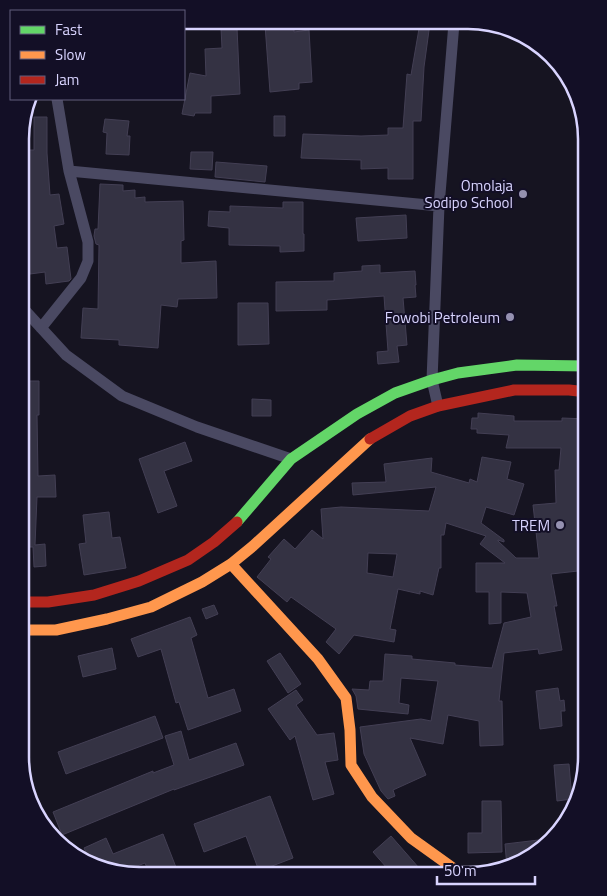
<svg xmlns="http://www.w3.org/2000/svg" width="607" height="896" font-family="'Titillium Web',sans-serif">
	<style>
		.building { fill: #343243; stroke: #433f54; fill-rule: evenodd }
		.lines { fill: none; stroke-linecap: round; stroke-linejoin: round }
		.street { stroke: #4a4962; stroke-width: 11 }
		.fast { stroke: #63d668; stroke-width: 11 }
		.slow { stroke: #ff974d; stroke-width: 11 }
		.jam { stroke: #b3261e; stroke-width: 11 }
		.poi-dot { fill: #9591b1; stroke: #130f26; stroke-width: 2 }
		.labels { text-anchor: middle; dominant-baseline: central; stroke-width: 4; stroke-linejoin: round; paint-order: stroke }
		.poi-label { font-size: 15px; fill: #d9d4ff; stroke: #130f26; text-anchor: end }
		.rim { fill: none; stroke: #d9d4ff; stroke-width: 2.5 }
	</style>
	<rect width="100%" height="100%" fill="#161421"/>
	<!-- building -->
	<path class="building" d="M420,23H430L424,67L421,121H413V179H388V168L361,169V160L301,158L303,134L361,136L388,135V128H403L407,74L411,75Z
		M294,24V32L309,30L312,82L299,83V89L270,92L265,25Z
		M221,28H237L240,94L211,96V113H195L194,116L182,114L190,73L206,76L205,49L222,48Z
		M274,116H285V136H274Z
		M34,117H47V153L50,195L59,194L64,224L54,226L57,248L67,247L71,279L69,281L46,284L45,272L30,274L27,249L21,250V150H34Z
		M105,119L129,121L127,136H130L129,155L106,154L107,133L103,132Z
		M191,152H213L212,170L190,169Z
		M216,162L267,166L265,182L215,177Z
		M100,184L123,185V191L135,190V198L145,197V202L183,201L184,240L181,241V263L216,261L217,298L178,299L177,307L161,305L158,348L119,345V340L81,338L83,308L98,309L99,245L96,244L94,236L95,229H98Z
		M283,202H303V234H304V251L280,252V246L229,245V228L208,226L209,211L230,212V206L283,208Z
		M406,215L407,238L358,241L356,218Z
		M380,265V273L415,271L416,285H415L416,297L403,298L407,345L397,346L399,362L378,364L377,352L388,351L384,296L327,300V310L276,311V282L334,281V273L362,271V266Z
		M238,303H268L269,344L238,345Z
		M21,381H39V415H37L38,476L55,475L56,497H37L35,545L45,544L46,566L34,567L33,547H20L21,438H23V409H21Z
		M252,399L271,400V416H252Z
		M478,413L514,416V421H562V418L587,419V432L585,431L583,464H579L580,501L582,500L587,545V570L551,574L557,606H554L562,650L539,654L538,649L504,653L499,701H502L503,745L480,746L479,721L448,715L443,744L410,738L426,775L393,790L395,796L388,799L381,791L364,754L360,727L421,719L431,721L438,681L401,678L399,703L409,705L408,714L358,709L356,696L352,689L369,690L370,681H383L385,654L412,656V659L455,663V665L492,668L504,623L531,617L527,593L501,592V623L489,624V592H476V563H505L480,544L486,536L446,523L444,535H441V568H439L433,595L420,591V594L398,589L390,629L396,630L394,642L354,635L339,654L326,642L336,629L291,597L287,602L257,577L271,559L268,557L284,539L295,549L312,530L323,539L321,509L341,507L429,511L436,487L353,495L352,483L386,482L384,464L432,458L431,472L469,483L470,479L477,482L482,457L511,462L507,479L524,484L514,515L486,507L481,523L504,540V542L498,540V541L516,558H539L533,505L556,503L555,470H559L561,448H506L509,435L477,433V429H471L472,418H478ZM368,553L397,554L393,577L367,573Z
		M185,442L192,461L164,471L177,506L158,513L139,459Z
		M109,512L112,538L120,537L126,568L84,575L79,544L86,543L83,515Z
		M214,605L218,614L206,619L202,609Z
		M190,617L197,635L191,638L208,698L234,689L241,711L188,730L179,702L176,703L161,649L138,657L131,639Z
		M112,648L116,669L83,677L78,656Z
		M280,653L301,684L288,693L267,661Z
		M558,688L560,701L564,700L565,711H561L562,726L540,729L536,691Z
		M296,690L303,700L296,705L317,735L334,733L338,760L325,762L334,794L313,800L295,736L290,740L268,709Z
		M155,716L163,738L66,774L58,752Z
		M181,731L189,760L236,743L244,765L174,790V789L62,835L53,812L153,771V773L174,765L165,736Z
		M569,764L572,799L557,801L554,765Z
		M270,796L293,858L259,871L246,836L204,852L194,824Z
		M482,801H501L502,852L468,853V833H482Z
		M163,834L179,875H150L145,863L119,873L90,861L84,848L106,838L113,854Z
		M391,836L426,876H394L373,852Z
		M547,839L514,867L507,868L505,844Z"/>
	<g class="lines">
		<!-- street -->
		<path class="street" d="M69,171L439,206
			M21,306L66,355L122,396L197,427L291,459
			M41,328L81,278L88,261V242L69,171L57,99
			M438,406L432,380L439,206L454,23"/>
		<!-- fast -->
		<path class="fast" d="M237,522L291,459L357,414L395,393L432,380L458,373L517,365L587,366"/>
		<!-- slow -->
		<path class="slow" d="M231,564L318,659L346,698L350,730L351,765L372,797L411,838L464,876
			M20,630H56L107,619L151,607L202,582L231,564L253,546L370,439"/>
		<!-- jam -->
		<path class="jam" d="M370,439L410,416L438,406L514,390H569L587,392
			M20,602H48L94,595L139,581L188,560L214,542L237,522"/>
	</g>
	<!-- markers -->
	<g class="poi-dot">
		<circle cx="523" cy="194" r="5"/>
		<circle cx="510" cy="317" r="5"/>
		<circle cx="560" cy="525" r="5"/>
	</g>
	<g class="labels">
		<!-- poi labels -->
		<g class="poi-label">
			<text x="513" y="185">Omolaja<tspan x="513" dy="17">Sodipo School</tspan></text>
			<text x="500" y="317">Fowobi Petroleum</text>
			<text x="550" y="525">TREM</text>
		</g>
	</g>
	<!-- crop -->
	<path d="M0 0H607V896H0ZM139 29H468A110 110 0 0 1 578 139V757A110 110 0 0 1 468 867H139A110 110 0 0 1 29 757V139A110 110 0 0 1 139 29Z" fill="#130f26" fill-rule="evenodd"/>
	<path class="rim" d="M139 29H468A110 110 0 0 1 578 139V757A110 110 0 0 1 468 867H139A110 110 0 0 1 29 757V139A110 110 0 0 1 139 29Z"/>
	<!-- legend -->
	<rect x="10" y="10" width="175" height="90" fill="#130f26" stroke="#625e7d"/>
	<rect x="20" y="26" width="25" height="8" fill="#63d668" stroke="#625e7d"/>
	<text x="55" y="35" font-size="15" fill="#d9d4ff">Fast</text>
	<rect x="20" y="51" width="25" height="8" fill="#ff974d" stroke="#625e7d"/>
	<text x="55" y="60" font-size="15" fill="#d9d4ff">Slow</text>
	<rect x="20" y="76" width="25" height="8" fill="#b3261e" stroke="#625e7d"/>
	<text x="55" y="85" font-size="15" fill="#d9d4ff">Jam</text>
	<!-- scale -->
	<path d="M437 876v8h98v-8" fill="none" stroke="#d9d4ff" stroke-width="2.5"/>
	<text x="444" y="876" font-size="15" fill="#d9d4ff" stroke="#130f26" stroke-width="4" paint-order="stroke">50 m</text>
</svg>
